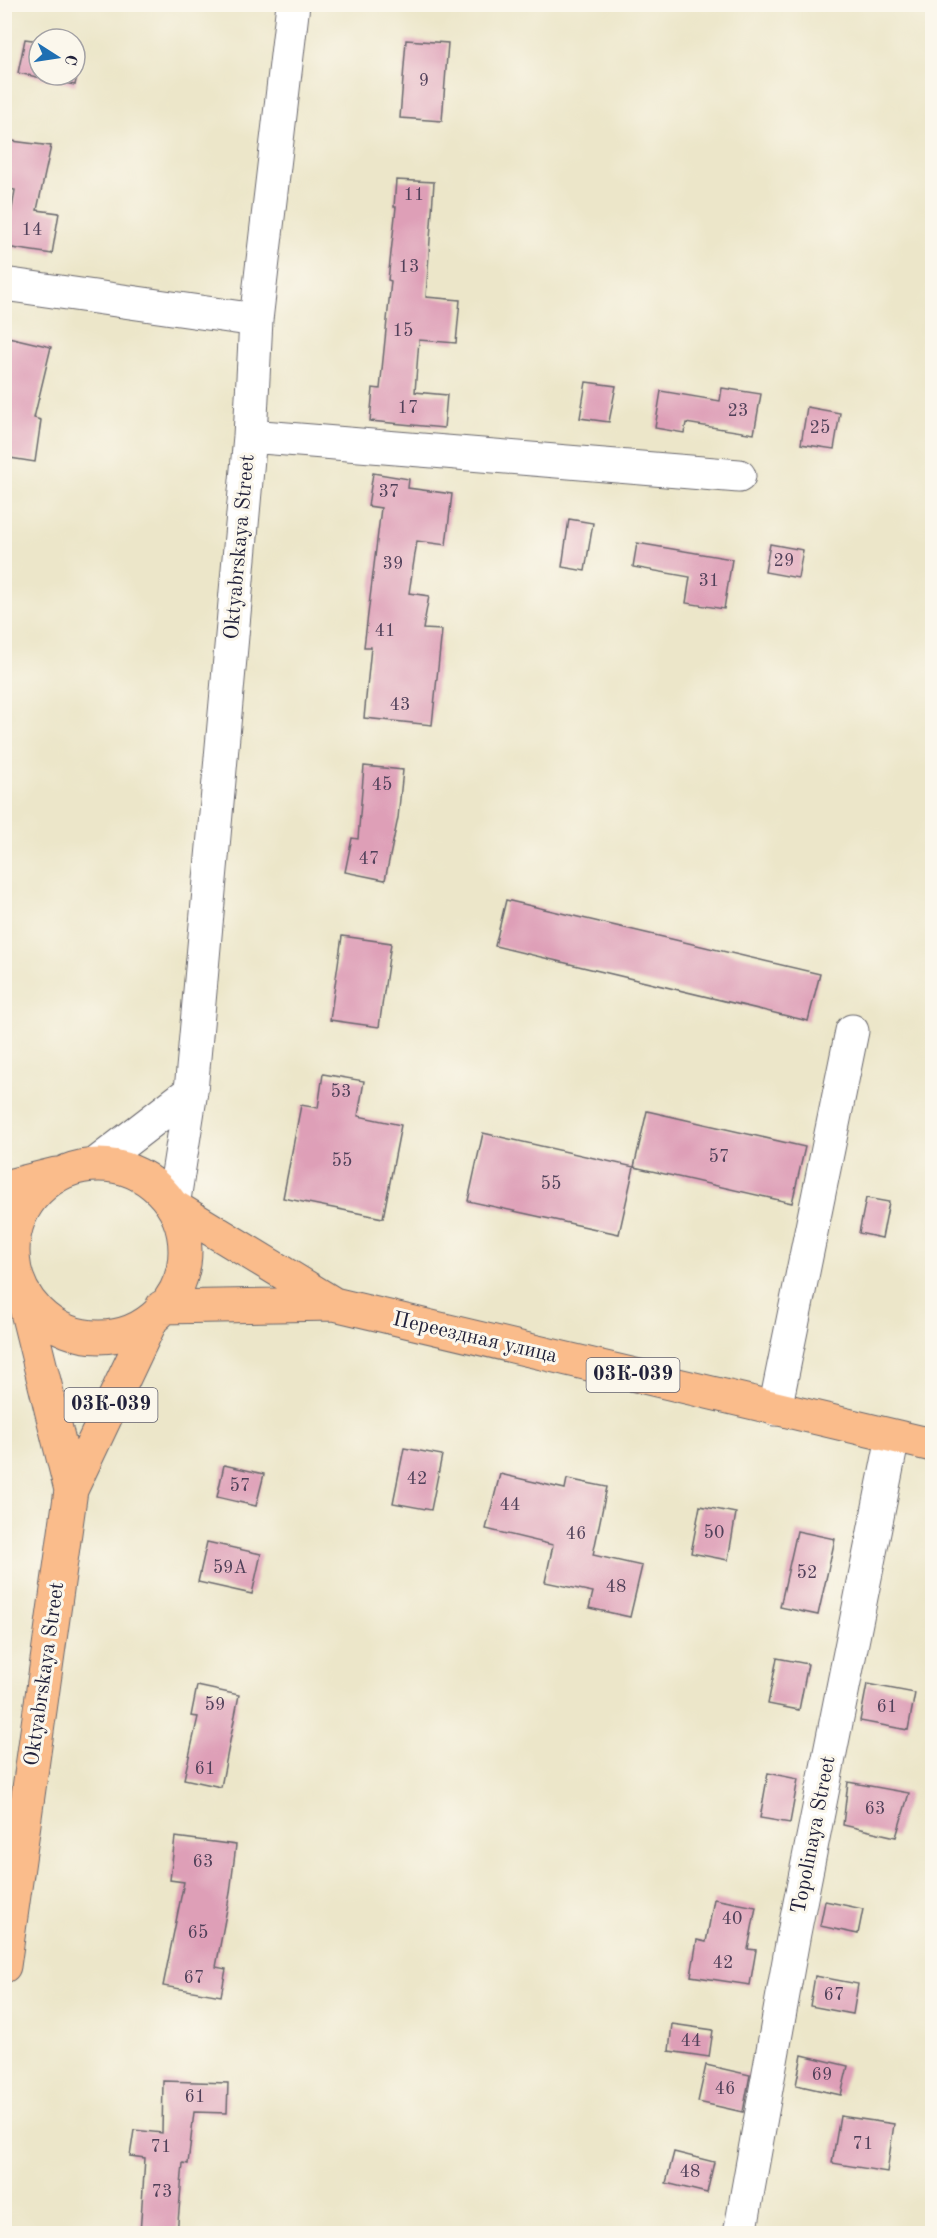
<svg xmlns="http://www.w3.org/2000/svg" width="937" height="2238" font-family="'Old Standard TT',serif">
	<style>
		.building { fill: #de9fb7 }
		.lines { fill: none; stroke-linecap: round; stroke-linejoin: round }
		.minor-casing { stroke: #69676d; stroke-width: 35 }
		.major-casing { stroke: #69676d; stroke-width: 35 }
		.minor { stroke: #fff; stroke-width: 33 }
		.major { stroke: #fabc8b; stroke-width: 33 }
		.labels { text-anchor: middle; dominant-baseline: central; stroke-width: 6; stroke-linejoin: round; paint-order: stroke }
		.number-label { font-size: 18px; fill: #51415a }
		.shield { fill: #fbf7ec; stroke: #636270; stroke-width: 1.5 }
		.shield-label { font-size: 20px; font-weight: bold; fill: #22223b }
		.street-label { font-size: 21px; fill: #22223b; stroke: #fbf7ec }
	</style>
	<rect width="100%" height="100%" fill="#fbf7ec"/>
	<filter id="ink" filterUnits="userSpaceOnUse"><feTurbulence type="fractalNoise" baseFrequency=".0167" numOctaves="2"/><feDisplacementMap in="SourceGraphic" scale="12" xChannelSelector="R" yChannelSelector="G"/><feConvolveMatrix kernelMatrix="1 2 1 2 8 2 1 2 1" color-interpolation-filters="sRGB"/></filter>
	<filter id="wash" filterUnits="userSpaceOnUse"><feTurbulence type="fractalNoise" baseFrequency=".008" numOctaves="4" result="noise"/><feDisplacementMap in="SourceGraphic" scale="24" xChannelSelector="R" yChannelSelector="G"/><feGaussianBlur stdDeviation="1.35" result="paint"/><feColorMatrix in="noise" values="0 0 0 0 0 0 0 0 0 0 0 0 0 0 0 0 0 1.4 0 .05"/><feComposite in="paint" operator="in"/></filter>
	<g filter="url(#wash)">
		<rect width="100%" height="100%" fill="#ece6c9"/>
		<g id="blocks">
			<!-- building -->
			<path class="building" d="M25,39L39,41V75H75V48L82,50L75,85L18,73Z
				M406,40L448,43L442,121L400,118Z
				M4,140L51,146L37,210L59,213L52,254L6,247L15,190L4,188Z
				M396,180L434,182L426,297L460,300L456,343L419,340L415,392L447,395L444,428L370,421L373,388L380,389L391,281L388,280L396,207H394Z
				M4,336L51,347L34,418L41,420L35,462L4,457Z
				M586,382L616,386L609,422L580,418Z
				M722,388L761,394L754,434L686,423L684,433L655,428L661,391L720,401Z
				M807,407L840,413L834,449L801,444Z
				M373,473L409,479L408,488L452,494L446,545L417,541L409,593L429,596L423,629L442,630L432,725L364,718L371,647H364L381,508L368,506Z
				M569,519L593,523L585,571L562,567Z
				M637,543L732,559L724,609L686,603L690,577L633,567Z
				M770,544L803,550L798,578L765,572Z
				M364,766L403,770L398,818L385,880L345,872L352,838L358,839Z
				M506,900L820,974L808,1021L495,946Z
				M342,936L391,943L379,1027L330,1020Z
				M323,1074L364,1081L358,1116L401,1125L383,1218L283,1198L301,1105L318,1108Z
				M647,1111L805,1147L792,1203L634,1167Z
				M483,1133L634,1167L619,1234L468,1201Z
				M866,1198L889,1202L882,1238L859,1233Z
				M404,1448L442,1455L431,1510L393,1503Z
				M224,1465L264,1474L256,1506L217,1497Z
				M500,1474L565,1489L567,1479L607,1487L593,1555L642,1566L630,1617L589,1608L593,1592L545,1582L553,1545L486,1529Z
				M700,1506L736,1513L728,1560L691,1553Z
				M797,1531L835,1539L818,1615L780,1607Z
				M207,1542L261,1554L252,1594L198,1582Z
				M777,1658L808,1664L799,1710L768,1704Z
				M867,1684L915,1693L908,1730L860,1721Z
				M197,1686L239,1695L221,1787L184,1779L198,1717L191,1716Z
				M768,1773L798,1779L790,1823L760,1818Z
				M848,1782L909,1793L896,1837L843,1825Z
				M175,1837L236,1845L230,1893L216,1967L226,1969L221,1996L163,1986L184,1882L170,1880Z
				M714,1899L756,1907L748,1949L756,1950L750,1985L691,1976L697,1940L706,1942Z
				M825,1901L863,1909L858,1934L820,1926Z
				M815,1976L858,1984L853,2014L810,2006Z
				M672,2024L713,2030L709,2057L669,2051Z
				M802,2055L848,2066L841,2095L796,2085Z
				M706,2065L750,2075L743,2112L698,2102Z
				M163,2081L228,2083L227,2113L194,2112L188,2164L183,2163L177,2234H140L145,2158L130,2156L134,2130L162,2133Z
				M840,2116L894,2124L887,2172L832,2163Z
				M674,2152L714,2162L707,2193L666,2183Z"/>
		</g>
	</g>
	<g filter="url(#ink)">
		<use href="#blocks" fill-opacity="0" stroke="#69676d" stroke-width="1.5"/>
		<g class="lines">
			<defs>
				<path id="minor" d="M4,284L256,320
					M250,436L739,476
					M96,1164L191,1091
					M173,1206L191,1091L250,436L256,320L293,4
					M775,1409L852,1031
					M740,2234L794,1933L893,1437"/>
				<path id="major" d="M13 1251a86 86 0 1 1 172 0a86 86 0 1 1-172 0Z
					M4,1187L56,1174
					M173,1206L334,1304
					M23,1296L71,1490
					M162,1307L334,1304L932,1445
					M4,1966L71,1490L151,1321"/>
			</defs>
			<!-- minor casing -->
			<use href="#minor" class="minor-casing"/>
			<!-- major casing -->
			<use href="#major" class="major-casing"/>
			<!-- minor -->
			<use href="#minor" class="minor"/>
			<!-- major -->
			<use href="#major" class="major"/>
		</g>
	</g>
	<g class="labels">
		<!-- number labels -->
		<g class="number-label">
			<text x="424" y="81">9</text>
			<text x="414" y="195">11</text>
			<text x="32" y="230">14</text>
			<text x="409" y="267">13</text>
			<text x="403" y="331">15</text>
			<text x="408" y="408">17</text>
			<text x="738" y="411">23</text>
			<text x="820" y="428">25</text>
			<text x="389" y="492">37</text>
			<text x="784" y="561">29</text>
			<text x="393" y="564">39</text>
			<text x="709" y="581">31</text>
			<text x="385" y="631">41</text>
			<text x="400" y="705">43</text>
			<text x="382" y="785">45</text>
			<text x="369" y="859">47</text>
			<text x="341" y="1092">53</text>
			<text x="719" y="1157">57</text>
			<text x="342" y="1161">55</text>
			<text x="551" y="1184">55</text>
			<text x="417" y="1479">42</text>
			<text x="240" y="1486">57</text>
			<text x="510" y="1505">44</text>
			<text x="714" y="1533">50</text>
			<text x="576" y="1534">46</text>
			<text x="230" y="1568">59А</text>
			<text x="807" y="1573">52</text>
			<text x="616" y="1587">48</text>
			<text x="215" y="1705">59</text>
			<text x="887" y="1707">61</text>
			<text x="205" y="1769">61</text>
			<text x="875" y="1809">63</text>
			<text x="203" y="1862">63</text>
			<text x="732" y="1919">40</text>
			<text x="198" y="1933">65</text>
			<text x="723" y="1963">42</text>
			<text x="194" y="1978">67</text>
			<text x="834" y="1995">67</text>
			<text x="691" y="2041">44</text>
			<text x="822" y="2075">69</text>
			<text x="725" y="2089">46</text>
			<text x="195" y="2097">61</text>
			<text x="863" y="2144">71</text>
			<text x="161" y="2147">71</text>
			<text x="690" y="2172">48</text>
			<text x="162" y="2192">73</text>
		</g>
		<!-- shield labels -->
		<g class="shield">
			<rect x="586.5" y="1358" width="93" height="34" rx="4.5"/>
			<rect x="64.5" y="1388" width="93" height="34" rx="4.5"/>
		</g>
		<g class="shield-label">
			<text x="633" y="1375">03К-039</text>
			<text x="111" y="1405">03К-039</text>
		</g>
		<!-- street labels -->
		<g class="street-label">
			<text transform="translate(240 547) rotate(-85)">Oktyabrskaya Street</text>
			<text transform="translate(475 1338) rotate(13)">Переездная улица</text>
			<text transform="translate(45 1674) rotate(-82)">Oktyabrskaya Street</text>
			<text transform="translate(814 1835) rotate(-79)">Topolinaya Street</text>
		</g>
	</g>
	<!-- margin -->
	<rect width="937" height="2238" fill="none" stroke="#fbf7ec" stroke-width="24"/>
	<!-- north arrow -->
	<g transform="translate(57 57) rotate(102)"><circle r="28" fill="#fbf7ec" stroke="#a4a2a5" stroke-width="1.5"/>
	<path d="M0-4.5L10 22L0 15L-10 22Z" fill="#1f6fb2"/>
	<text y="-9" font-size="16" font-weight="bold" text-anchor="middle" fill="#22223b">С</text>
	</g>
</svg>
